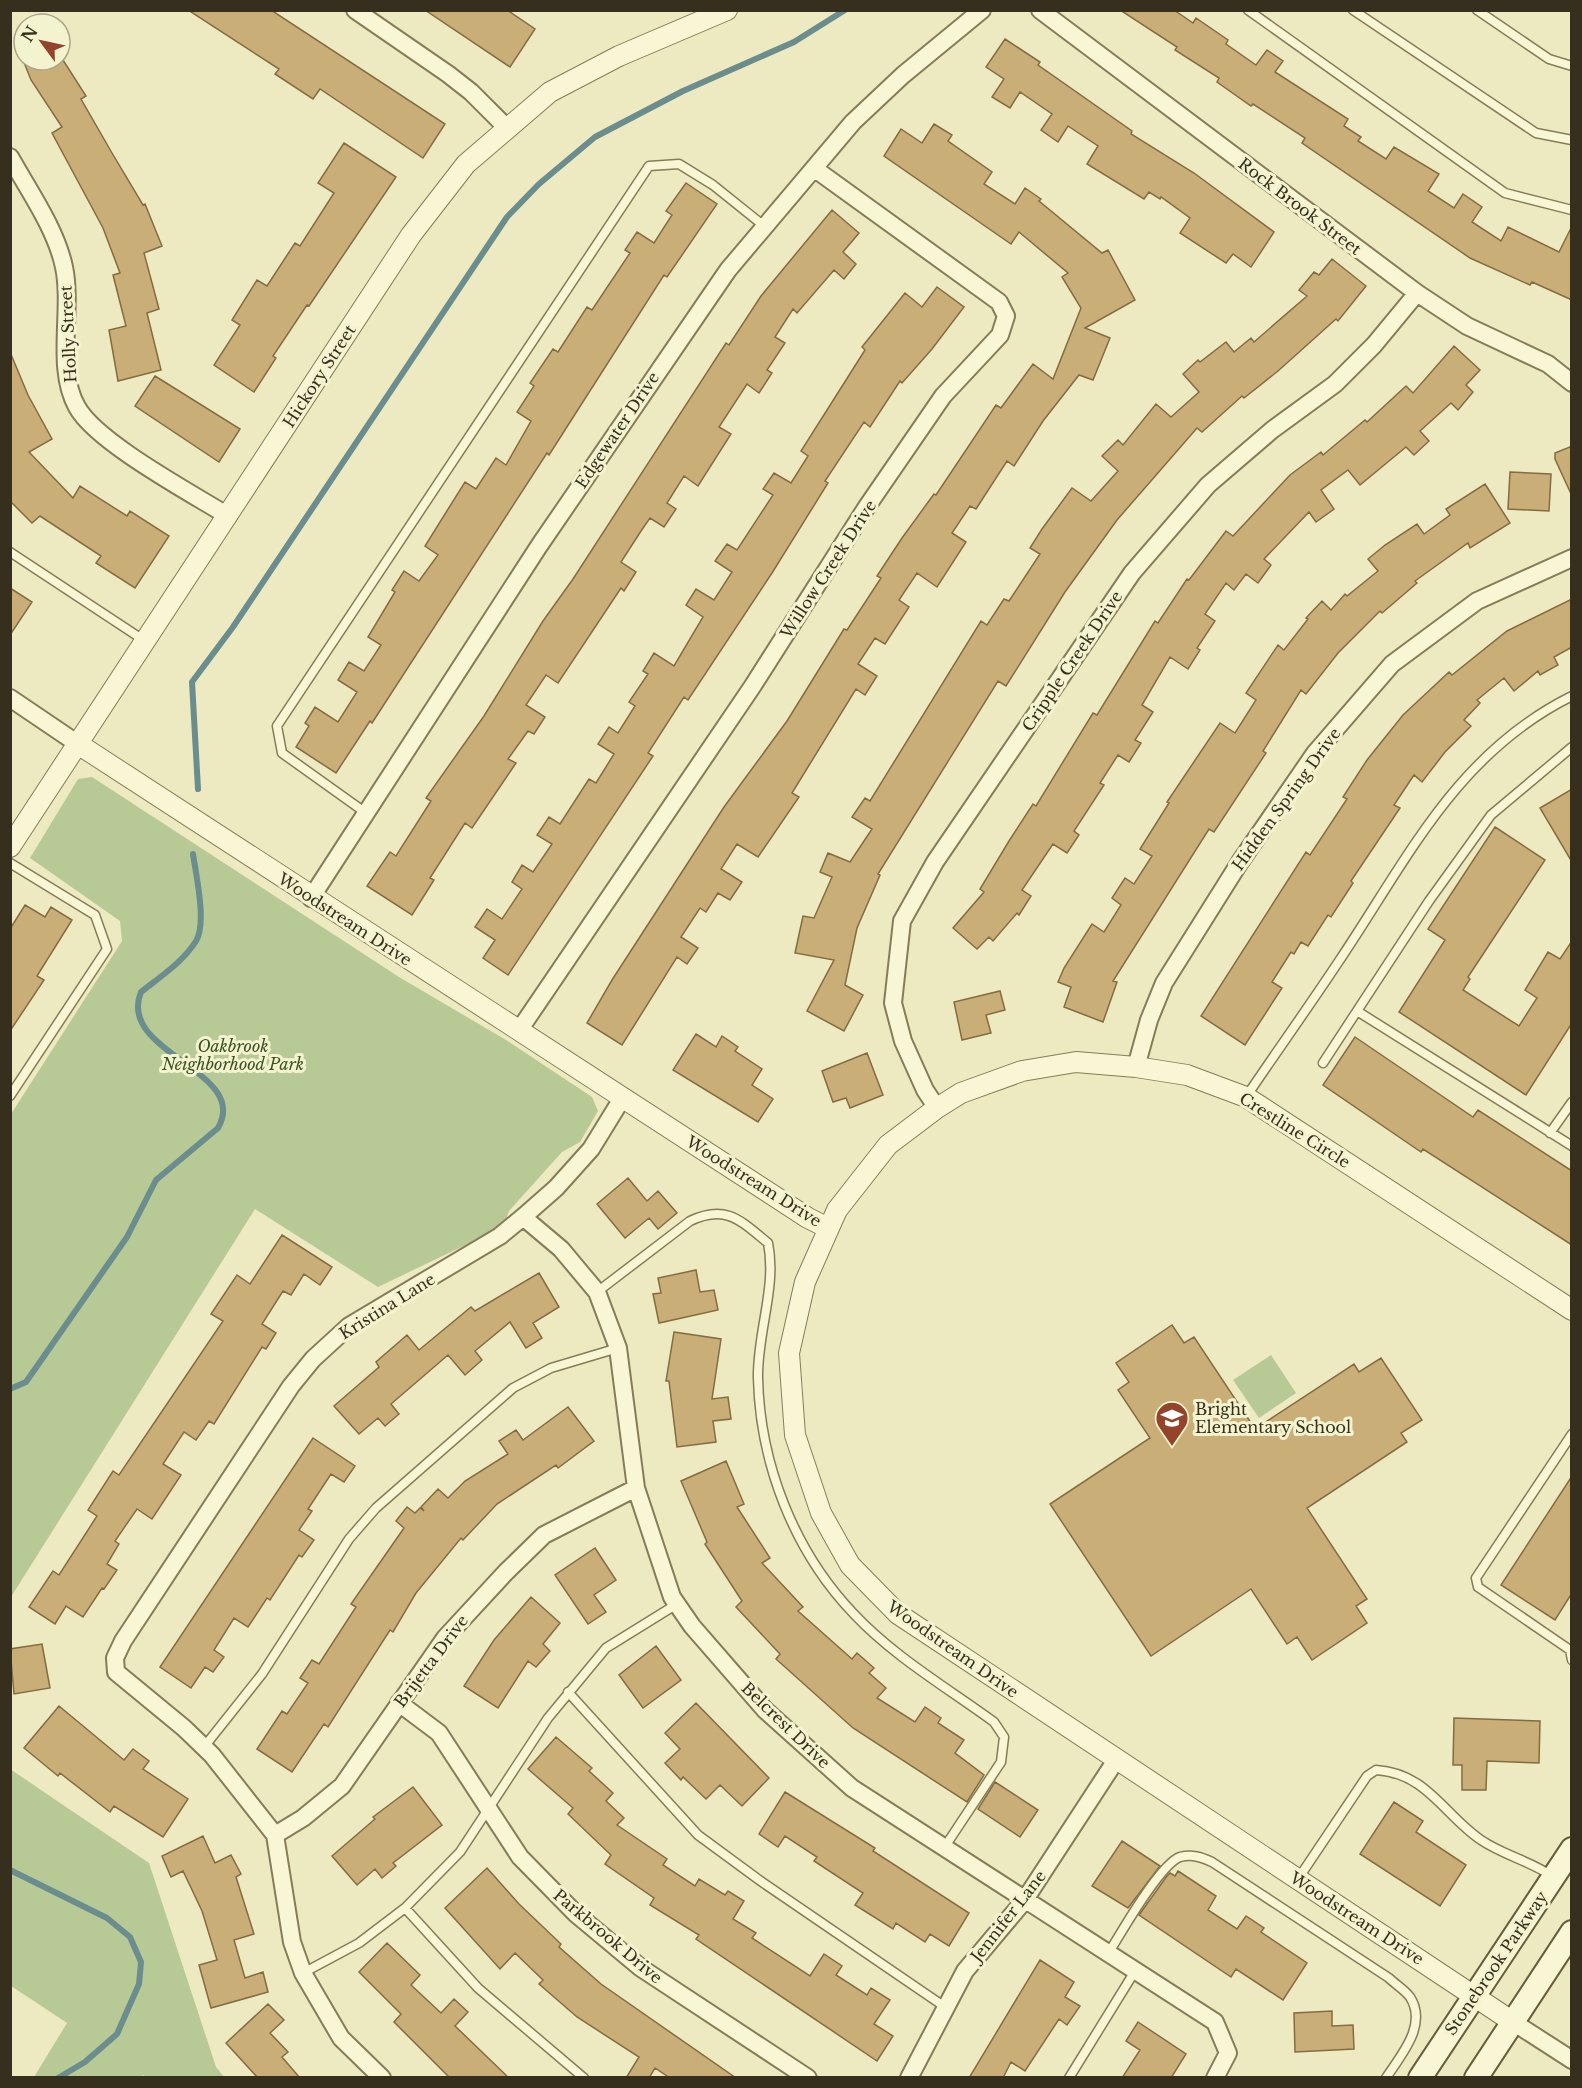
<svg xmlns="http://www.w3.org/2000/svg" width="1582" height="2088" font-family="'Libre Baskerville',serif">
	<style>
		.green { fill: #b7ca96 }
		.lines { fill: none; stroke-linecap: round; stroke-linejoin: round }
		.stream { stroke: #6b8d8d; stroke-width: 6 }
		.building { fill: #caae78; stroke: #846c40; stroke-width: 1.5 }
		.service-casing { stroke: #867c59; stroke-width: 11 }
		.minor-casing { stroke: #867c59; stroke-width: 20 }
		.tertiary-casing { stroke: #867c59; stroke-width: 22 }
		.secondary-casing { stroke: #675c3c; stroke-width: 26 }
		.service { stroke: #f8f6d4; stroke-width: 8 }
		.minor { stroke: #f8f6d4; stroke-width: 16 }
		.tertiary { stroke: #f8f6d4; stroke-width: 20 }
		.secondary { stroke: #f8f6d4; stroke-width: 22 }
		.labels { text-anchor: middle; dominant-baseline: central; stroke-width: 6; stroke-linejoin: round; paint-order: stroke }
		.street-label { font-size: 16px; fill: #362f1d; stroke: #f4f3d0 }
		.park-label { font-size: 16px; font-style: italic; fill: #3b5224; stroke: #f4f3d0 }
		.poi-label { font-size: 16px; fill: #362f1d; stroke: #f4f3d0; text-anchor: start }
	</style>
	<rect width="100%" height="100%" fill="#edeac1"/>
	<!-- green -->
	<path class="green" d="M92,777L399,977L506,1040L592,1097L598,1111L580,1142L562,1152L509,1211L503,1227L378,1287L255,1209L11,1597V1114L122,941L120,921L30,858L78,779Z
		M1271,1355L1296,1393L1259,1418L1233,1380Z
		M10,1769L149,1863L216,2067L224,2077L147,2078L143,2075L141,2078L34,2077L67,2023L11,1986Z"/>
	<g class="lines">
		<!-- stream -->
		<path class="stream" d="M198,789L192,682L233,627L507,217L539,184L595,137L683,91L794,42L845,10
			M10,1389L26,1382L127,1237L156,1180L218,1128C251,1071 116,1053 141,992C160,977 183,962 196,941C207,923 196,875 193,854
			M10,1870L107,1918L130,1937L141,1962L139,1984L117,2034L85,2062L58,2078"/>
	</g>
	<!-- building -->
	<path class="building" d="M188,10H271L445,124L423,158L320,89L313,99L275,74L279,69Z
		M425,10H507L535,29L510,67Z
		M1120,10H1174L1193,23L1196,18L1228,40L1226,44L1256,65L1267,50L1283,61L1275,72L1348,119L1344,126L1361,137L1358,141L1386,159L1394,147L1439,174L1428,191L1454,208L1463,194L1482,207L1472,222L1501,241L1508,227L1559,252L1572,226V300L1532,282L1530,285L1470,258L1302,143L1305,138L1253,104L1251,106L1217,82L1219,78L1175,50L1177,47Z
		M1005,39L1040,62L1038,65L1132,131L1131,134L1194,173L1274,232L1251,267L1233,254L1226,263L1180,233L1190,218L1161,197L1160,199L1149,192L1144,199L1087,164L1098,146L1068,126L1058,142L1041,130L1052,114L1020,92L1010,108L992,97L1004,79L986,67Z
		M23,60H63L86,96L81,99L112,153L143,205L145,204L162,246L144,253L159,309L147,313L161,370L118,381L109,330L126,326L113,275L120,273L103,228L52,133L62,127L31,80Z
		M934,124L952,135L948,141L992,172L984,184L1015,204L1025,188L1041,199L1039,201L1102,253L1108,250L1135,300L1085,328L1110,338L1093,380L1079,375L1043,421L1014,466L1007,461L976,509L970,506L952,533L966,542L937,587L917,573L899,600L909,607L885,644L875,638L858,664L877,676L865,695L856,689L792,793L799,797L758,857L737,844L721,869L742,882L730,900L718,893L706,912L700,908L681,937L698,948L687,964L677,957L622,1045L587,1023L612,980L724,807L787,721L844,629L847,630L881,578L877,576L902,538L934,494L936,495L996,405L1001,408L1033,364L1053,379L1081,308L1062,277L1068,273L1019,232L1011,244L884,156L901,129L922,143Z
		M344,143L396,177L309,306L307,305L273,356L276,358L254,392L214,365L240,325L232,320L257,280L267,286L295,243L300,246L334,193L318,183Z
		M686,183L717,204L667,277L664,275L549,455L547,453L372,723L370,721L336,773L296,747L309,726L305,723L315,707L338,722L357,692L338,680L349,662L364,671L381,645L368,637L395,592L392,590L404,571L419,581L438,555L425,546L465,482L476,489L496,458L506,465L531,421L517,412L534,386L530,383L553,349L558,352L587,307L592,310L630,253L625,250L637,232L654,243L672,215L666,211Z
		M832,210L859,233L843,252L856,264L844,279L834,270L797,313L793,309L775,337L785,343L767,370L772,373L759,393L747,384L719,427L731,434L698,486L684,476L667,503L676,509L664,527L650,518L641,531L621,562L636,572L624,591L621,588L558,683L546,675L526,705L545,717L534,734L528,731L508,759L516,763L472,828L465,823L430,878L434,880L412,915L367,886L390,852L396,856L431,801L426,798L484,716L543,621L573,579L726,343L729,345L761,296Z
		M1332,259L1366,286L1338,321L1336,319L1278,371L1244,398L1242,396L1202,432L1197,428L1117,520L1065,592L1006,686L998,681L878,874L880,875L857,928L845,985L863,995L844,1031L807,1011L834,960L795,953L803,916L814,918L832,877L820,872L828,853L850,862L872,829L852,817L865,798L870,801L981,621L987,625L1004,599L1009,601L1040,554L1030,548L1042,529L1072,488L1091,501L1118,471L1102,456L1118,440L1123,445L1156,404L1171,417L1199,392L1183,374L1198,360L1200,362L1226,342L1234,352L1251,338L1254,342L1307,296L1299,290L1314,272L1319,275Z
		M937,287L964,307L932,349L902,383L900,381L870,427L864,422L825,481L828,483L772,573L688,700L684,697L648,753L653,756L508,975L483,958L495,940L475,927L487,909L502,919L522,889L512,882L522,865L533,872L552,844L537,835L549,817L560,824L589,779L596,783L614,754L598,744L609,727L618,733L635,706L629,702L648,674L643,671L654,653L674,666L703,617L686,605L696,589L714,600L732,572L715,561L727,544L737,550L773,495L763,489L774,473L791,483L808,456L801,451L865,350L862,347L905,293L922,307Z
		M1454,346L1480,370L1466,385L1473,392L1458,410L1451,403L1420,431L1429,441L1414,455L1406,447L1360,485L1348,470L1321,490L1334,509L1316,522L1309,512L1264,559L1271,565L1258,583L1246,574L1234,590L1226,583L1205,614L1215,621L1197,648L1200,650L1188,669L1170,657L1142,705L1153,712L1135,740L1141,743L1129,762L1118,755L1100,783L1104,785L1074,831L1079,835L1067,853L1053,844L1022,890L1031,896L1019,915L1017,913L993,941L989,937L977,949L953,928L984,892L980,889L1009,841L1033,804L1036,806L1093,713L1097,715L1155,621L1158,623L1187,579L1189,580L1226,531L1233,536L1290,475L1321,452L1323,455L1365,420L1367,422L1406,386L1413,393Z
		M10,352L28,395L52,439L29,452L73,498L80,486L127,516L130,511L169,536L135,588L96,563L101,556L40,516L32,523L10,501Z
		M155,376L240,429L219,462L135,406Z
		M1572,446V496L1555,459V453Z
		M1510,472L1551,474L1549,511L1508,509Z
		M1485,484L1510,523L1470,548L1468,543L1415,581L1417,583L1382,613L1380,611L1338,653L1306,694L1301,690L1263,751L1266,753L1214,832L1209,829L1113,981L1117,982L1103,1022L1064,1007L1071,987L1058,982L1064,968L1092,924L1104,932L1121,905L1112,898L1125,878L1134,884L1152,856L1140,849L1169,803L1167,802L1220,723L1235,733L1256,700L1246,693L1278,645L1284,650L1308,619L1306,618L1322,601L1331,610L1345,594L1347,596L1378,571L1368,559L1385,545L1417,524L1424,534L1450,515L1446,509Z
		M10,588L32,602L10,635Z
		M1572,599V647L1554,657L1558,665L1540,675L1538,671L1514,691L1504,678L1477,700L1480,703L1464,720L1471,726L1445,752L1422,782L1414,775L1394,805L1400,808L1351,881L1353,883L1331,917L1328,915L1308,946L1301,942L1294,954L1291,952L1272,982L1282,988L1245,1045L1201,1016L1306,852L1310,855L1347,799L1343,797L1367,760L1403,715L1449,672L1452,675L1507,631Z
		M1572,789V862L1540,808Z
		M1495,827L1545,860L1468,977L1470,979L1463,990L1519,1026L1537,998L1525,990L1548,952L1560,959L1572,941V1023L1526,1095L1399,1012L1445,940L1428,929Z
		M25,905L45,917L51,907L72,920L37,976L44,980L10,1031V929Z
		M1000,991L1005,1010L986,1015L991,1033L962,1040L954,1002Z
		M696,1034L716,1047L722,1036L738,1047L735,1051L762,1069L752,1085L773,1099L758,1122L673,1070Z
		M1355,1037L1473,1117L1478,1110L1572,1171V1245L1423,1149L1421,1152L1323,1085Z
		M867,1053L883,1095L850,1108L846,1098L833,1102L822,1071Z
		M628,1178L647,1201L658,1191L677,1213L658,1229L649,1218L625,1238L597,1204Z
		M282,1235L332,1267L320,1285L304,1274L291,1295L283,1291L262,1324L276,1333L266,1349L262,1347L214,1424L209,1421L196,1440L184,1432L163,1464L181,1475L152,1519L137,1509L115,1541L119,1544L107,1564L117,1570L104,1589L102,1588L83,1617L66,1606L55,1624L29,1607L53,1571L59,1575L97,1516L88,1510L113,1471L119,1475L223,1321L211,1314L237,1275L250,1284Z
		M696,1270L700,1292L714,1290L718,1310L659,1323L653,1294L661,1293L658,1278Z
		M539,1273L559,1307L533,1323L542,1338L526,1348L510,1322L475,1351L482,1360L465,1375L448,1355L391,1404L399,1414L385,1426L378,1418L359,1434L334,1406L379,1367L376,1362L407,1335L419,1350L471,1307L475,1311Z
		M1172,1325L1184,1343L1194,1337L1255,1429L1354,1364L1359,1372L1381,1358L1422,1420L1401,1433L1407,1442L1307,1508L1367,1599L1356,1606L1367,1623L1312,1660L1297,1637L1287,1644L1251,1589L1151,1656L1050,1504L1150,1438L1118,1390L1129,1382L1116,1363Z
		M674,1332L721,1339L712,1399L728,1397L731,1419L713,1421L716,1442L677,1447L669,1381H666Z
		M568,1407L594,1441L558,1468L556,1465L497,1504L463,1540L461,1538L416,1593L393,1632L390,1630L328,1727L324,1724L292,1772L257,1749L282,1711L287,1714L308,1683L300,1678L312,1660L319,1664L356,1607L351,1604L404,1528L396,1521L407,1507L415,1513L420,1508L424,1511L421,1507L438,1489L448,1498L465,1481L508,1454L499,1441L516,1430L523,1440Z
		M313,1438L355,1466L344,1482L331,1474L308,1509L312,1511L299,1530L314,1540L302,1557L299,1555L270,1600L267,1598L248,1627L234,1618L214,1650L224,1657L213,1672L205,1667L191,1688L160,1667Z
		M726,1461L744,1504L737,1507L770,1558L762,1563L803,1607L798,1611L852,1659L857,1653L874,1668L869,1673L886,1688L877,1698L915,1722L925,1707L941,1718L938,1723L964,1740L955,1753L984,1775L967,1802L853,1728L776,1659L780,1654L736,1607L742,1601L705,1544L707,1542L681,1481Z
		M1572,1476V1593L1555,1620L1501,1585Z
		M595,1548L616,1580L594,1595L606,1612L588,1624L555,1575Z
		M531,1597L560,1623L543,1644L550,1651L536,1667L528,1661L498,1708L464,1686L494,1640Z
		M42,1644L50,1688L14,1694L10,1649Z
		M656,1646L681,1680L643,1708L619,1675Z
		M696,1703L769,1778L742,1806L720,1785L706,1799L683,1777L681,1780L665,1763L680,1749L665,1733Z
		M59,1706L124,1760L133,1749L149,1761L143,1769L188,1799L163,1837L114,1806L110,1812L60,1773L58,1776L24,1748Z
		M1454,1718L1540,1721L1539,1763L1487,1761L1486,1790H1462V1765H1453Z
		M556,1737L592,1768L589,1771L613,1793L606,1801L624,1818L617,1825L667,1859L663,1865L695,1886L699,1879L725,1895L728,1891L744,1901L733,1919L756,1933L752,1938L810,1976L824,1954L842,1966L836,1975L867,1995L871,1988L890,2000L874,2024L893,2036L877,2061L696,1939L699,1935L650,1905L654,1898L605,1864L611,1855L568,1814L573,1808L528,1769Z
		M995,1782L1038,1810L1020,1837L978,1809Z
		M413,1787L442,1825L393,1863L396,1866L382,1878L375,1869L357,1885L332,1856L375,1819L373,1817Z
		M785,1792L875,1848L873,1851L969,1913L949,1946L930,1934L925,1942L896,1923L893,1929L855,1905L863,1893L814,1861L817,1857L785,1836L778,1847L759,1834Z
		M1394,1802L1423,1821L1416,1832L1466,1865L1440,1906L1360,1854Z
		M203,1836L215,1863L231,1855L241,1874L236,1877L254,1934L234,1940L245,1978L263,1972L268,1992L211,2008L199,1965L217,1960L202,1911L183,1871L171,1877L162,1856Z
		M1122,1841L1160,1866L1128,1908L1092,1886Z
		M487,1868L519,1904L561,1944L559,1947L601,1984L736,2078H670L655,2068L649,2078H626L639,2057L577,2017L539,1984L543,1980L515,1953L500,1969L445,1908Z
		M1178,1871L1216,1896L1208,1910L1237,1929L1246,1916L1264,1928L1261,1932L1307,1963L1283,2000L1236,1969L1231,1977L1139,1915L1167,1876L1170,1873L1175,1876Z
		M387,1943L420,1975L411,1985L441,2013L454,1999L468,2012L455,2026L509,2078H450L394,2022L401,2014L359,1972Z
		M1040,1960L1074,1982L1065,1997L1080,2006L1067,2025L1059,2019L1025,2071L1011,2062L1003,2078H969Z
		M268,2004L284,2020L270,2033L288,2052L282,2057L300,2078H258L226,2043Z
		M1332,2011V2026L1353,2025L1354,2049L1295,2052L1294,2013Z
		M1138,2022L1186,2054L1171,2078H1122L1140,2050L1126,2041Z"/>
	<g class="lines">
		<defs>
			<path id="service" d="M1248,10L1505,193L1572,210
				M1353,10L1536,133L1572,140
				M1477,10L1549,59L1572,66
				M10,552L145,641
				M1572,747L1491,815L1429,901L1357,1011L1572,1146
				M366,813L282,753L277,726L649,166L679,164L713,185L764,226
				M10,863L95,915L107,949L10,1096
				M1323,1063L1357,1011
				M1246,1097C1277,1051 1310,1005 1341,958C1408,858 1457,753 1572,696
				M1550,1133L1572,1102
				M597,1292L690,1221C726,1204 740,1220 768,1243C777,1287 757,1333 758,1378C760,1464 794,1551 853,1613C893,1656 946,1687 994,1722L1004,1737L1001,1762L944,1848
				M1572,1434L1476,1578L1478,1587L1570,1650L1572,1660
				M568,1692L698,1835L762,1882L945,2007
				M204,1747L262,1674L349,1539L376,1508L513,1388L551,1368L618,1348
				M1298,1879L1367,1776L1376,1770C1427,1773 1444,1815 1481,1840C1503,1855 1530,1861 1552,1876
				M405,1908L478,1988L584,2078
				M1108,1954C1121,1933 1160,1864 1180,1857C1192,1854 1201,1857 1212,1862L1389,1978C1395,1984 1405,1990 1410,1997C1428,2025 1401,2055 1386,2078
				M303,1973L359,1943L405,1908L460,1852L548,1718L606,1648L677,1604
				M1069,2078L1135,1971"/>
			<path id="minor" d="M355,10L448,74L471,92L506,127
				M1040,10L1417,293L1467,326L1548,364L1572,383
				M10,157C29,191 56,229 64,267C73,310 55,368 77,407C96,442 191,493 228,516
				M10,698L78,744
				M311,898L539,546L728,270L853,122L903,75L982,10
				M520,1029L752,687L866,508L943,396L1000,335L1006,316L999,302L815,169
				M1136,1067L1149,1020L1164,983L1240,862L1315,753L1392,664L1477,601L1572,558
				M937,1108L925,1090L903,1041L893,1003L902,921L935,862L1132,573L1208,485L1272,430L1335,384L1374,345L1417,293
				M523,1217L561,1249L597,1292L618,1348L636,1488L672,1597L692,1626L765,1710L852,1788L1215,2022L1228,2053L1215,2078
				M399,1703L439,1733L520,1857L575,1913L641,1968L808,2078
				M275,1835L303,1818L342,1786L445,1638L506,1572L544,1535L636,1488
				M1513,2022L1572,2060
				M382,2078L341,2038L303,1973L292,1942L275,1835L212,1755L184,1728L116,1672L115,1658L123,1641L291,1386L313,1359L349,1326L500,1236L523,1217L556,1188L591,1149L623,1097
				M909,2078L965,1971L1024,1901L1116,1760"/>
			<path id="tertiary" d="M78,744L808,1218L828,1228
				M10,847L411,235L466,164L550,92L619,56L727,10
				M1513,2022L898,1614L850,1565L821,1513L795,1435L789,1353L805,1282L837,1210L888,1145L937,1108L961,1093L1022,1071L1076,1062L1136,1067L1187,1075L1246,1097L1572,1310"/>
			<path id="secondary" d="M1420,2078L1572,1849
				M1476,2078L1572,1932"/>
		</defs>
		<!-- service casing -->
		<use href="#service" class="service-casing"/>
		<!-- minor casing -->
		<use href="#minor" class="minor-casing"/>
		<!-- tertiary casing -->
		<use href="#tertiary" class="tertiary-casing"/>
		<!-- secondary casing -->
		<use href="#secondary" class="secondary-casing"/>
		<!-- service -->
		<use href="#service" class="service"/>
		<!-- minor -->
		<use href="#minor" class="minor"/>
		<!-- tertiary -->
		<use href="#tertiary" class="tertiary"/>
		<!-- secondary -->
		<use href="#secondary" class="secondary"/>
	</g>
	<!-- icons -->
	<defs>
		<symbol id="school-pin" viewBox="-11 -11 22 30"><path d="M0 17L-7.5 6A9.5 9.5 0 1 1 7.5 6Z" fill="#93442b" stroke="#f4f3d0"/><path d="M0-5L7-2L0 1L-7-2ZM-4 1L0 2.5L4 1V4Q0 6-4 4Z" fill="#fff"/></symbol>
	</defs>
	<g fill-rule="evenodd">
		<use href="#school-pin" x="1153" y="1399" width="38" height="52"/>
	</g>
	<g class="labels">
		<!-- street labels -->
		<g class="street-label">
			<text transform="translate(1300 206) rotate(37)">Rock Brook Street</text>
			<text transform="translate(68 334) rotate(-93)">Holly Street</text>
			<text transform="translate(319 376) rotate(-57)">Hickory Street</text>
			<text transform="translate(617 430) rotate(-56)">Edgewater Drive</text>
			<text transform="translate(828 569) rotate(-57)">Willow Creek Drive</text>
			<text transform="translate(1072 661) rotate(-56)">Cripple Creek Drive</text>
			<text transform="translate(1286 799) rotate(-54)">Hidden Spring Drive</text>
			<text transform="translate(345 919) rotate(33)">Woodstream Drive</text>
			<text transform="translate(1295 1130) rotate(32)">Crestline Circle</text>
			<text transform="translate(754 1181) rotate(32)">Woodstream Drive</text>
			<text transform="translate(387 1306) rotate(-32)">Kristina Lane</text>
			<text transform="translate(953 1649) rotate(35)">Woodstream Drive</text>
			<text transform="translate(431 1661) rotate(-53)">Brijetta Drive</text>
			<text transform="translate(786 1725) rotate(44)">Belcrest Drive</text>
			<text transform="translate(1008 1916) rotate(-52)">Jennifer Lane</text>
			<text transform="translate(1357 1918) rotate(33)">Woodstream Drive</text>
			<text transform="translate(608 1936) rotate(40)">Parkbrook Drive</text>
			<text transform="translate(1496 1963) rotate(-56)">Stonebrook Parkway</text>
		</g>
		<!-- park labels -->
		<g class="park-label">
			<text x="233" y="1046">Oakbrook<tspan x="233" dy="18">Neighborhood Park</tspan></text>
		</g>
		<!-- poi labels -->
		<g class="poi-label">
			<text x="1195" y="1409">Bright<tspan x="1195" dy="18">Elementary School</tspan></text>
		</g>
	</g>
	<!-- border -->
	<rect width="1582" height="2088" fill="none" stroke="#362f1d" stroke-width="24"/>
	<!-- north arrow -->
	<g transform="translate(42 42) rotate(303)"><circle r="28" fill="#f4f3d0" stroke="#a8a588" stroke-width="1.5"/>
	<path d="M0-4.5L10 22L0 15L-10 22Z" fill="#93442b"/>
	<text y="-9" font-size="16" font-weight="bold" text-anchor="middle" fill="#362f1d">N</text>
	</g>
</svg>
